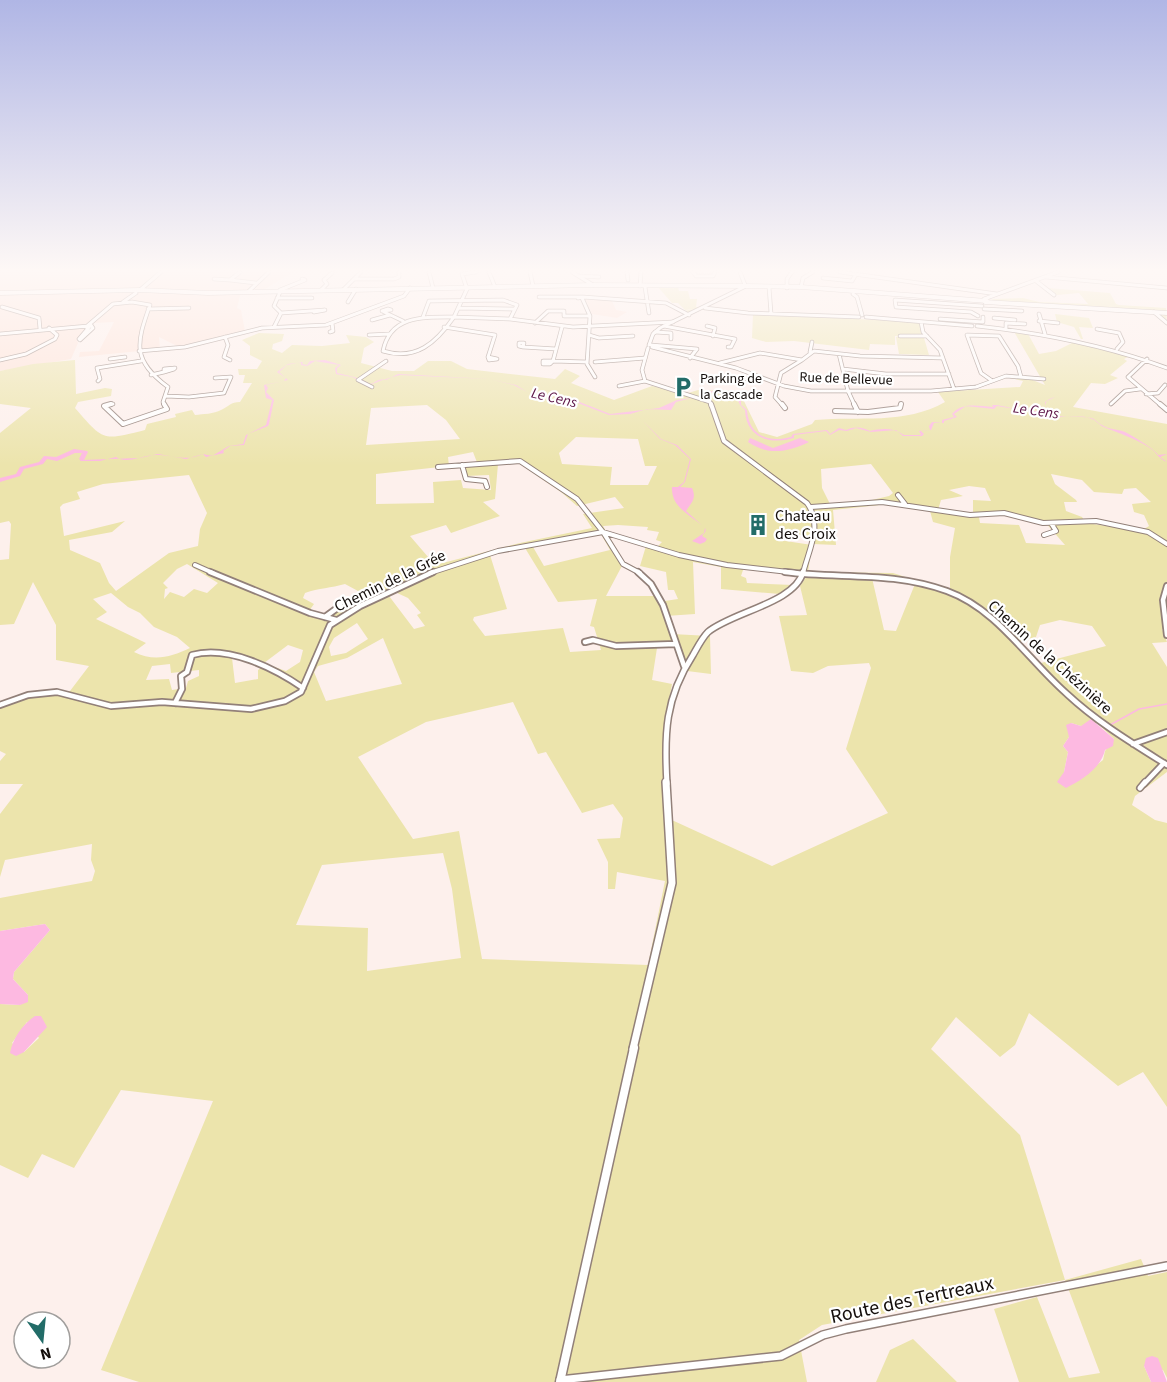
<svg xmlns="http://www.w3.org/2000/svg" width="1167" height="1382" font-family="'Source Sans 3',sans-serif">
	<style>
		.built { fill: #fee2d7 }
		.green { fill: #ece4ac; fill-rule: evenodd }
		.water { fill: #fdb9e1 }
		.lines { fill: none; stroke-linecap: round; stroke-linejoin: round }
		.stream { stroke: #fdb9e1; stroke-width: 1.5 }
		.river { fill: #fdb9e1; fill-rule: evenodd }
		.minor-far4-casing { stroke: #928079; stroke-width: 4.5 }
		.minor-far3-casing { stroke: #928079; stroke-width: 6 }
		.minor-far2-casing { stroke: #928079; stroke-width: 8 }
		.minor-far1-casing { stroke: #928079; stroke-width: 8 }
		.minor-casing { stroke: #928079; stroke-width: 10 }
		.tertiary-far4-casing { stroke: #928079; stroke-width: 4.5 }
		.tertiary-far3-casing { stroke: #928079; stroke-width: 6 }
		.tertiary-far2-casing { stroke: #928079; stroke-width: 8 }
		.tertiary-far1-casing { stroke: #928079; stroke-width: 10 }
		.tertiary-casing { stroke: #928079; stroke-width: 11 }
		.secondary-casing { stroke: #928079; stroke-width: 5 }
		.minor-far4 { stroke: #fff; stroke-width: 3 }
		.minor-far3 { stroke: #fff; stroke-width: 4 }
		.minor-far2 { stroke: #fff; stroke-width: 4.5 }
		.minor-far1 { stroke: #fff; stroke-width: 5 }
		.minor { stroke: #fff; stroke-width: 7 }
		.tertiary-far4 { stroke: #fff; stroke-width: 3 }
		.tertiary-far3 { stroke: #fff; stroke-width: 4 }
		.tertiary-far2 { stroke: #fff; stroke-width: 5 }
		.tertiary-far1 { stroke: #fff; stroke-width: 7 }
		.tertiary { stroke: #fff; stroke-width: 8 }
		.secondary { stroke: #fff; stroke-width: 4 }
		.labels { text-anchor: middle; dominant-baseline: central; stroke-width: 4.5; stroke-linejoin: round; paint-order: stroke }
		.far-poi-label { font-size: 14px; fill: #140e0b; stroke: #fff; text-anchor: start }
		.far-street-label { font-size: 14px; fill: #140e0b; stroke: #fff }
		.far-water-label { font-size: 15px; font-style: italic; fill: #5b1345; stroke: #fff }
		.poi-label { font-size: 16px; fill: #140e0b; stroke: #fff; text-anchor: start }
		.street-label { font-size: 16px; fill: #140e0b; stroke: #fff }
		.near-street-label { font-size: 20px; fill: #140e0b; stroke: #fff }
	</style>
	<rect width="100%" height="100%" fill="#fdf0ec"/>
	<!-- built -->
	<path class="built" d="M0,272H293L265,289L241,292L237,308L241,310L245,331L179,347L159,337L160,349L79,357L80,352L99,351L114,322L92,323L77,340L78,343L71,359L0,371Z
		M585,299L612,301L616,310L627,312L617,318L592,314Z"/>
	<!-- green -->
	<path class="green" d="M658,287H678L679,291H688L690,299H697L696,307H701L690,313L683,311L695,309L685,310L678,303H672Z
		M1047,288L1110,293L1116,304L1119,305L1166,308L1167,324L1154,313L995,303L992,299L1023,298L1039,302L1088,304L1079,293L1057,295Z
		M753,314L919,322L924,336L921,337L924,338L929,355L899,354L896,337L901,336H895V345L870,344L869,350L794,341L766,342L752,338Z
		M1055,314L1089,318L1093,328L1079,327L1083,339H1081L1074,327L1057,322Z
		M1013,330L1027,332L1039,354L1056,351L1076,341L1132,355L1124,359L1127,361L1110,375L1118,378L1105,384L1091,383L1073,407L1167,424V629H1162L1167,642L1152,643L1167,667V772L1135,796L1132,805L1155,820L1167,823V1107L1143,1072L1118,1086L1029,1013L1015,1045L1000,1057L956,1017L931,1049L1020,1135L1065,1280L1141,1259L1148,1276L1167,1272V1378L1163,1370L1144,1366L1151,1382H1019L994,1309L1037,1297L1069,1378L1100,1373L1065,1280L822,1325L799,1340L807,1382H139L101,1370L213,1101L121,1090L74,1168L42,1154L28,1178L0,1165V1004L20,1005L28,995L13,979L14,972L50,930L45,924L0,931V898L92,881L95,871L91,860L92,844L5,860L0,877V814L23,784H0V761L6,754L0,751V702L37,691H70L89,666L56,660V625L33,582L14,624L0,625V560L9,559L11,524L9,521L0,523V433L31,408L0,404V371L33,364L75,360L76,394L105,388L112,389L111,396L78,402L75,408C104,441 102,441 145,430L147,424L176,417L175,414L192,410L195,415C203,414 214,414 221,410C230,406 230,402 240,402L252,383H243L245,375H239L238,369H257L262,361L250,355V346L242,340L259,333L284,334L282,341L273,344L272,349L282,353L292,345L322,346L350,343L346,335L366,337L374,342L364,348L361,363L392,371H414L428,361H451L467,369L555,379L565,369L580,376L571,383L614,400L652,386L685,394L698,390L734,391L742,397L759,432L777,437L812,424L815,420C859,416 905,425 945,402L938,392L1020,387L1023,381L1010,378L1030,379L1045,385ZM427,405L446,420L460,439L366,445L371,408ZM576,437L638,439L645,466H657L648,485H610L612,467L562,464L559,453ZM473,452L478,465L464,466L466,476L489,475L491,490L463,488L461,480L433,482L434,503L376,504V474L449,466L448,457ZM517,462L561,492L577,506L615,497L624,508L583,514L592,528L520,543L435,565L410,536L446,525L451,533L500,516L483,502L495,499L498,464ZM871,464L893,493L889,496L855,504H830L822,488L821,469ZM1051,474L1082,480L1094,492L1122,494L1124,489L1136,488L1151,502L1132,504L1134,512L1144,515L1149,526L1141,531L1086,523L1082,517L1066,511L1064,502H1077L1076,500L1055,484ZM189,475L207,513L200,529L198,546L169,553L116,591L109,583L100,563L70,550L69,540L112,532L125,521L64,536L60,507L63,504L80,499L77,492L103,484ZM969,486L985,488L991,501L973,500V514L999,511L1044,521L1065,545L1026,543L1019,525L980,523L979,517L952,514L938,510L941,500L963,496L949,490ZM889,504L930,511L933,522L955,528L950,557V591L893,573L808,572L812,545L779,540L780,537L795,534L815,537L813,544L836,545L833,510ZM618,525L648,527L647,530L659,532L656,540L662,542L655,549L646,546L640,566L666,572L668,590H674L678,599L658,602L654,596H606L624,562L603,526ZM601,534L610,550L544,566L533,547ZM525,548L558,602L597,599L590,626L594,627L601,650L570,652L563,628L485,636L473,620L474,617L507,609L490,555ZM693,562L721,567V589L780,594L793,585L747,583L746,578L741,576L744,567L808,574L800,586L807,615L779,616L791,671L813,673L828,666L869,663L871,668L846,749L888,813L772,866L674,821L666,820L663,735L672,684L652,680L657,648H679L687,671L711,674L710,636L672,634L666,616L695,614ZM187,564L218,583L207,593L194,589L184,597L170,592L164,599L165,589L168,588L163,583L177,569ZM872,578L915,584L896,631L884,630ZM345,584L371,598L350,608L341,606L329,616L309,611L314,604L303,598L305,593C319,588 331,588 345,584ZM395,592L408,598L421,613L417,615L425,626L414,629L389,596ZM111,593L128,607L140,613L154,627L177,637L190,648C171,657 154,662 134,652L146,643L96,619L107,612L93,599ZM1060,620L1092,626L1106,646L1041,663L1019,641L1036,637L1040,625ZM357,623L368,639L346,653L331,656L329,647L334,638ZM383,638L402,684L326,701L314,672L318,666L347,658ZM288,645L303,650L300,662L286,671L266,664L258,670V679L235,683L232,658L236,654L264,663ZM170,664L171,673L199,670V676L188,681L186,688L172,690L169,679L146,680L152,666ZM513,702L538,754L546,752L582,813L613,804L623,818L620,838L597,839L608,862V889H615L617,872L665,881L648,965L482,959L459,831L413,839L358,757L426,722ZM1071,723L1081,726L1097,723L1114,739L1105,751L1103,760L1094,767L1064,772L1068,752L1063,746L1069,737ZM443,853L452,889L461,958L367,971L368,928L296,925L322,865ZM27,1022L39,1038L24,1052L12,1043Z
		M913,1339L957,1382H876L890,1350Z"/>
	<!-- water -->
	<path class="water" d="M310,361L325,360L341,365L337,368V373C349,376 359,377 370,384C376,383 377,378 386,380L398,374L489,379L516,385L527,392L567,397L610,414L659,408L677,400L691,398L676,402L671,410L647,409L630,414L609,415L565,398L527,392L514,385L489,379L400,375C388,378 379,381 370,385L352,377L336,374L335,368L339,365L315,361L307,366L301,365V362L287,365L279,372L288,380L266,385L268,388L266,392L274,400L269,424L268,426L248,434L244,445L230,446L223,451L224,453L206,457L203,454C186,462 174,455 157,455C145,454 127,465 116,457L100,461H80L86,451L82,460L140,458L158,454L186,459L203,454L212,456L229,446L243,444L246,435L266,425L272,400L266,398L264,385L284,381L286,378L277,372L288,364L303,362L302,364L307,365Z
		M709,391L731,392L741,399V405L747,410C749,436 768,443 791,437L793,434L827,430L830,434L839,428L846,430C855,426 862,427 870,431C884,428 893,428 904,435H921L919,431L930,430L929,426L932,422L942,423V420L954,417L952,414C962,402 978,406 993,407L992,405H997C1012,408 1032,413 1045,410C1045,401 1046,400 1055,397L1045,402V412C1057,419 1076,415 1091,418C1096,419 1097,423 1102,425C1109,430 1118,429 1125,432C1131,435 1155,449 1158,455L1167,454L1160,457L1167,462C1158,459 1157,452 1150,448C1135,438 1120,434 1104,427C1099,425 1097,421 1092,419C1079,413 1063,419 1050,416C1034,411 1015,409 997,406L994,409L966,406L954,414L957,417L944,421V423H934L931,430L921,431L924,434L922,436H903L896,430L871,432L856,428L847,431L839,430L830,435L826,431L794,435V438C770,445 746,438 745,410L740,405L737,398L729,393L697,392Z
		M643,421L661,439L677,445L691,459L685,482L680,487L692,488C697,499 691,503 686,511L705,528C707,532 704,533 702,536L707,539L705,542L700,544L692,541L704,533L705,528C691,515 671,508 672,487H678L684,482L690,459L675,445L660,439Z
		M750,438L773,448L800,438L809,442C788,452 769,456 748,442Z
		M1091,719L1114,739L1113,746L1105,750C1101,768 1082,780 1066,788L1057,782L1064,772L1068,752L1063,746L1069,737L1066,725L1071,723L1081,726Z
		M45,924L50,930L14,972L13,979L28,995V1002L20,1005L0,1004V931Z
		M35,1016H41L47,1027L24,1052L16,1056L10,1053C13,1038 22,1025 35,1016Z
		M1152,1356L1158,1358L1167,1382H1151L1144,1366L1146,1358Z"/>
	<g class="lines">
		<!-- stream -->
		<path class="stream" d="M1110,725L1139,709L1167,704"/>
		<!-- river -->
		<path class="river" d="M74,449L87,451L88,452L84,460L82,461L79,459L82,453H75L57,461L47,459L43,464L24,469L20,476L0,482V478L16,474L20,467L39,462L44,456L56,457Z"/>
		<defs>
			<path id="minor-far4" d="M240,272L230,280L256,283
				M429,272L433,288
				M489,272L495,287
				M530,272L533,286
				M627,272L628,280
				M693,272L696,276H713L715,272
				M740,272L745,285
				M840,272L997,294
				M579,276L599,277
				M1046,277L1167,288
				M823,278L852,281L855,276
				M214,279L230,280
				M355,279H394L399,277V272
				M1036,281L1054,295
				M466,286L462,274L476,272
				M640,286L641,272
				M645,287L649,313
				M769,287L771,313
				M787,288V279L792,272
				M344,289L361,272
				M280,290L305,280L302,279
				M321,290L327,284L324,280L332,273
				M249,291L269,272
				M853,294L857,297L862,315
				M539,297H583L578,298
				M583,297L666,303L689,315
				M277,298H312
				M582,298L590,316L587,364L595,377
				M984,299L1058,272
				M123,302L136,293
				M348,302L356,289
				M2,307L39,318L40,329
				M458,308L515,309
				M705,308L748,313L859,317
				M148,309L189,308
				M388,309L391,310L382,311Z
				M984,309L1022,311
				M384,312L403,321
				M1154,312L1167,323
				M281,313L325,310L314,312
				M1039,314L1045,334
				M978,316L971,312L896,307L895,300L982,306
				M423,317L429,301L503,300L517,305L510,319
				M454,317L510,319L573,327L673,322
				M454,317C436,343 416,361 383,351C390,315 424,317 454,317Z
				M454,317L467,289
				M866,317L972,326
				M994,318L1015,320
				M940,319L983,322V317
				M372,320L390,315
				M1039,321L1058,323
				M921,322L923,332L940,350L954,389
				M535,323L548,311H564V316H590
				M91,325L93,328L80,340L79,339Z
				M664,326L735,339L731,347H728
				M707,326L715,328L713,336
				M977,326C1042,333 1105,345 1167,368
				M86,327L113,304L132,302L150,305C136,344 132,360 168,387L163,402L165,406
				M274,327L281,313L274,306L280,292
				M444,327L495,335L488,357
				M1006,329V323L1025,324
				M1097,329L1119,333L1123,342L1117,349
				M330,332L333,331L332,323
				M655,332L671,333V339
				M0,334L88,326
				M369,335L389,334
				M589,335L599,338L633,336
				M900,336H927
				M225,337L228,345L224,357L230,360
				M519,343H524L523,347L519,346Z
				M651,345L697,349L690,358
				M523,347L556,349
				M652,347L736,368L784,386L811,391H931L976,387L1006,376L1044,379
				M139,351L185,347L262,328L326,325L404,296L410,288
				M810,352L812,342
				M839,354L848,391L855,406
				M488,357L497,359L489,360Z
				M110,359L125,357
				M1147,359L1128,377L1162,406
				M0,360L26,354L55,339L57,335L49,328
				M802,360L814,351L860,356L943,358
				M543,361H553L550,364H543Z
				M553,361L587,362
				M553,361L562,327
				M595,362L645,358
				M720,363L760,353L802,360L781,373L775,397L783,406
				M175,368L174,369L164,372V369Z
				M843,369L886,374H949
				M151,375L164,372
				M711,378L762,379
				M991,380L981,373L967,335L999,336L1018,366L1021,377
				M98,381L100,379L97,368L141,361
				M619,386L645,381
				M372,387L358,380L386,361
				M1146,394L1158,393L1165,385
				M166,396L189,397L224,393L231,377L215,378
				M1111,404L1125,391L1140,389
				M104,406L113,404"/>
			<path id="minor-far3" d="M111,404L104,406L123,424L167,409L164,404
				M782,404L785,408
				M854,404L858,412
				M1160,404L1167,410
				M835,411L868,412L900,408L901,404
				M462,465L466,479L485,481L487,487
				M438,467L520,461L577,499L603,532L623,564L640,573
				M898,495L905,504
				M811,507L882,502L970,515L1004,513L1043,523L1096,521L1148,532L1167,544
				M1044,535L1056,531L1051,523
				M195,565L213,573
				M430,573L498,551L603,532L679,555L727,565L797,573"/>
			<path id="minor-far2" d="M210,572L310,613L336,620
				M638,572L651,584L663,605L684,666
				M785,572C841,579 891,571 947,591C997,609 1028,660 1067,694C1097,722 1132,743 1167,765
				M1167,586L1163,600L1167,635
				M325,617L340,606L341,602
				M585,642L593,640L616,646L676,644
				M175,703L182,689L181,676L187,672L192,655C228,645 274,668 303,688
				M0,705L28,695L57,692L111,706L162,702L251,709L285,701L301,692L330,625L360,606L433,572
				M1133,744L1167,732
				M1144,784L1164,763"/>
			<path id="minor-far1" d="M1140,788L1145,782"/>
			<path id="minor" d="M560,1380L781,1356L823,1335L846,1329L1167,1266"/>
			<path id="tertiary-far4" d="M572,272L593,285
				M801,287L803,278L813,272
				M140,290L161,272
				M649,345L653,334L660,328L744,287
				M648,348L642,370L645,381L710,402L711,406"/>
			<path id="tertiary-far3" d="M711,404L724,441L807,503C823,525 809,549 803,573"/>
			<path id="tertiary-far2" d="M667,784C664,734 665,698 693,655C697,648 702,638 708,632C732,612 795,603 803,572"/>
			<path id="tertiary-far1" d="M633,1049L672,883L666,782"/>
			<path id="tertiary" d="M560,1382L634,1048"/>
			<path id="secondary" d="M0,293L139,290L208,293L593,285L746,286L801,287L987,301
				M985,302L1167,313"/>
		</defs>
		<!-- minor-far4 casing -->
		<use href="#minor-far4" class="minor-far4-casing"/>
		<!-- minor-far3 casing -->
		<use href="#minor-far3" class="minor-far3-casing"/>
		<!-- minor-far2 casing -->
		<use href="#minor-far2" class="minor-far2-casing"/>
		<!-- minor-far1 casing -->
		<use href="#minor-far1" class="minor-far1-casing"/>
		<!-- minor casing -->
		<use href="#minor" class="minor-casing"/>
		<!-- tertiary-far4 casing -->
		<use href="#tertiary-far4" class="tertiary-far4-casing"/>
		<!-- tertiary-far3 casing -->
		<use href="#tertiary-far3" class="tertiary-far3-casing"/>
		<!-- tertiary-far2 casing -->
		<use href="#tertiary-far2" class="tertiary-far2-casing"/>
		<!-- tertiary-far1 casing -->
		<use href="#tertiary-far1" class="tertiary-far1-casing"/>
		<!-- tertiary casing -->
		<use href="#tertiary" class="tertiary-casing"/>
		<!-- secondary casing -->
		<use href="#secondary" class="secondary-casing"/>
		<!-- minor-far4 -->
		<use href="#minor-far4" class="minor-far4"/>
		<!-- minor-far3 -->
		<use href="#minor-far3" class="minor-far3"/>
		<!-- minor-far2 -->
		<use href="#minor-far2" class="minor-far2"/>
		<!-- minor-far1 -->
		<use href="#minor-far1" class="minor-far1"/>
		<!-- minor -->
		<use href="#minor" class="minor"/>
		<!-- tertiary-far4 -->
		<use href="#tertiary-far4" class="tertiary-far4"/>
		<!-- tertiary-far3 -->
		<use href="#tertiary-far3" class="tertiary-far3"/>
		<!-- tertiary-far2 -->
		<use href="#tertiary-far2" class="tertiary-far2"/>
		<!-- tertiary-far1 -->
		<use href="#tertiary-far1" class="tertiary-far1"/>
		<!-- tertiary -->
		<use href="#tertiary" class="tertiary"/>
		<!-- secondary -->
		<use href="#secondary" class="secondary"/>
	</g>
	<!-- sky -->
	<linearGradient id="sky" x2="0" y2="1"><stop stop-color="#b0b6e5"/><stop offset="0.58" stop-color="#fef8f6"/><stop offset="1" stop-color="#fef8f6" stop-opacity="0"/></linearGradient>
	<rect width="1167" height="466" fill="url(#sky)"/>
	<!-- icons -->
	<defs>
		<symbol id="parking-bare" viewBox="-9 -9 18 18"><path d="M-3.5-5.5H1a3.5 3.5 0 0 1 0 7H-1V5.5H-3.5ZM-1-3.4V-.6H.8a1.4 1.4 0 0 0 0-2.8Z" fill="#226c68" stroke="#fff" stroke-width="2.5" paint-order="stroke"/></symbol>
		<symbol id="building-bare" viewBox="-9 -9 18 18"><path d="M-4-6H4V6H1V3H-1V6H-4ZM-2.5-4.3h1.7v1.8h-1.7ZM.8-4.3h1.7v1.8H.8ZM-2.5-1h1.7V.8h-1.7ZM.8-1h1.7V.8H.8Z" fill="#226c68" stroke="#fff" stroke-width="2.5" paint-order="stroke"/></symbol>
	</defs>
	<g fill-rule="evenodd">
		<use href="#parking-bare" x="668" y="372" width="30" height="30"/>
		<use href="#building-bare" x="743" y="510" width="30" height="30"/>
	</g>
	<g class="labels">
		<!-- far-poi labels -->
		<g class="far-poi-label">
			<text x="700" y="379">Parking de<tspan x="700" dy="16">la Cascade</tspan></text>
		</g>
		<!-- far-street labels -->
		<g class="far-street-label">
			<text transform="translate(846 379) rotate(2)">Rue de Bellevue</text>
		</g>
		<!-- far-water labels -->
		<g class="far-water-label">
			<text transform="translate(554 398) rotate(13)">Le Cens</text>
			<text transform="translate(1036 411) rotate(8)">Le Cens</text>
		</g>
		<!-- poi labels -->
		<g class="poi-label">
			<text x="775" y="516">Chateau<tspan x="775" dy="18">des Croix</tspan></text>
		</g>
		<!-- street labels -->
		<g class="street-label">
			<text transform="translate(390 581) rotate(-26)">Chemin de la Grée</text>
			<text transform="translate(1050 657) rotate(42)">Chemin de la Chézinière</text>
		</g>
		<!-- near-street labels -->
		<g class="near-street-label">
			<text transform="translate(912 1300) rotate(-12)">Route des Tertreaux</text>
		</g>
	</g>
	<!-- north arrow -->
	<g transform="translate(42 1340) rotate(165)"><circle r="28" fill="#ffffff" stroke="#a19f9d" stroke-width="1.5"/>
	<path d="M0-4.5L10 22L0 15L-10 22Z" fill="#226c68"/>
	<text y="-9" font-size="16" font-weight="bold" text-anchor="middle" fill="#140e0b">N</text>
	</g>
</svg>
